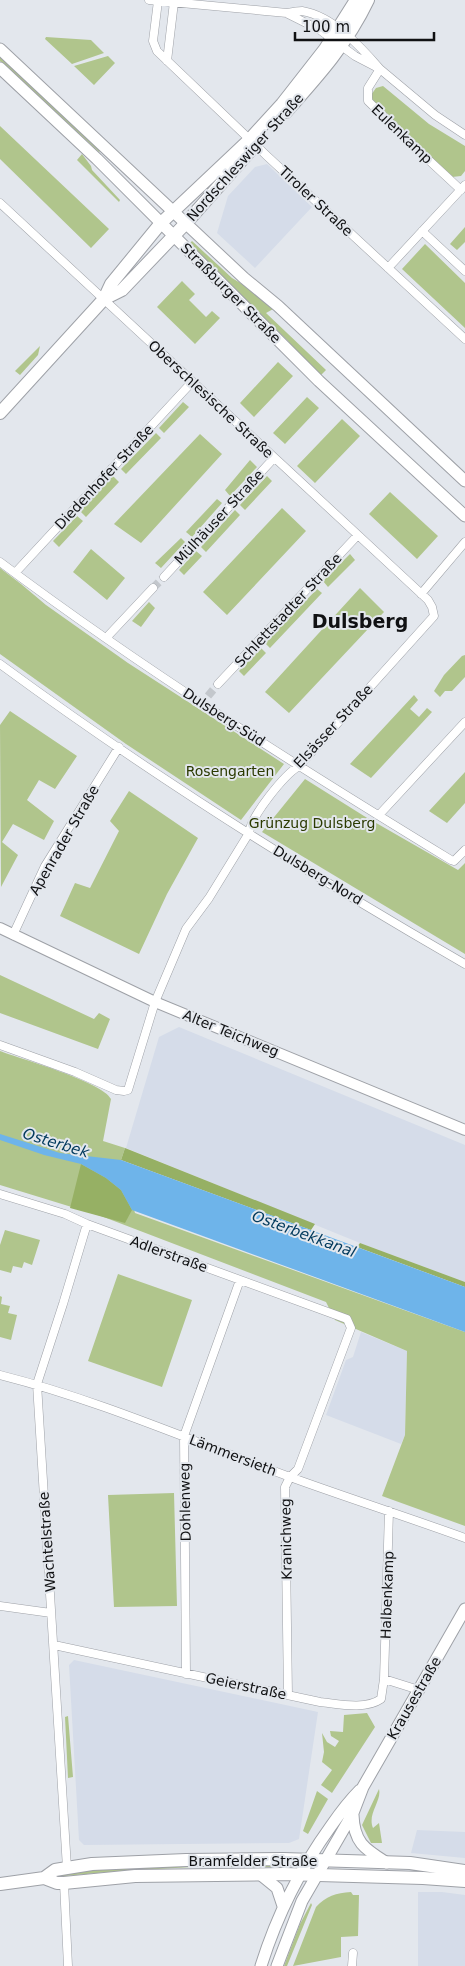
<svg xmlns="http://www.w3.org/2000/svg" width="465" height="1966" font-family="'DejaVu Sans',sans-serif">
	<style>
		.built { fill: #d5dce9 }
		.green { fill: #b0c58c }
		.forest { fill: #96b064 }
		.water { fill: #6eb4ea }
		.lines { fill: none; stroke-linecap: round; stroke-linejoin: round }
		.minor-tunnel { stroke: #c3c7cc; stroke-width: 8; stroke-dasharray: 8 4; stroke-linecap: butt }
		.minor-casing { stroke: #9ea1a7; stroke-width: 9 }
		.tertiary-casing { stroke: #9ea1a7; stroke-width: 12 }
		.secondary-casing { stroke: #9ea1a7; stroke-width: 13 }
		.primary-casing { stroke: #9ea1a7; stroke-width: 14 }
		.minor { stroke: #fff; stroke-width: 8 }
		.tertiary { stroke: #fff; stroke-width: 10 }
		.secondary { stroke: #fff; stroke-width: 11 }
		.primary { stroke: #fff; stroke-width: 12 }
		.labels { text-anchor: middle; dominant-baseline: central; stroke-width: 4; stroke-linejoin: round; paint-order: stroke }
		.street-label { font-size: 14px; fill: #101113; stroke: #e3e7ed }
		.park-label { font-size: 14px; fill: #2b3a00; stroke: #e3e7ed }
		.water-label { font-size: 15px; font-style: italic; fill: #00395c; stroke: #e3e7ed }
		.district-label { font-size: 19px; font-weight: bold; fill: #101113; stroke: #e3e7ed }
	</style>
	<rect width="100%" height="100%" fill="#e3e7ed"/>
	<!-- built -->
	<path class="built" d="M267,164L312,207L255,268L217,233L228,196L255,167Z
		M179,1027L465,1145V1282L360,1243L126,1148L159,1037Z
		M361,1332L407,1351L405,1435L401,1444L326,1415L346,1360L353,1357Z
		M74,1660L318,1712L299,1839L289,1843L84,1845L79,1840L69,1665Z
		M417,1830L465,1832V1858L411,1853Z
		M418,1892H442L465,1895V1966H418Z"/>
	<!-- green -->
	<path class="green" d="M46,37L91,40L104,53L72,64L45,39Z
		M108,56L115,63L94,85L74,66Z
		M0,57L101,150L99,152L0,61Z
		M383,86L429,124L465,146V171L461,176L452,177L374,104L371,95L376,88Z
		M0,126L109,229L91,248L0,159Z
		M82,154L91,166L92,170L120,200L119,202L77,160Z
		M465,227V242L457,250L450,244Z
		M192,241L232,278L257,293L275,308L266,313L326,370L320,376L299,357L288,341L188,245Z
		M425,244L465,283V328L402,269Z
		M182,281L195,294L189,300L206,317L212,311L220,318L195,344L157,307Z
		M40,346L38,355L20,375L15,371Z
		M278,362L293,376L254,417L240,403Z
		M307,397L319,408L285,444L273,433Z
		M183,402L189,407L164,433L159,428Z
		M342,419L360,436L315,483L297,466Z
		M156,433L161,438L126,474L121,469Z
		M200,434L222,454L141,543L114,524Z
		M250,460L257,467L230,496L225,490Z
		M113,476L119,482L86,517L80,511Z
		M267,476L272,481L245,510L240,505Z
		M390,492L438,536L417,559L369,514Z
		M217,499L222,503L192,537L186,532Z
		M282,508L306,531L227,615L203,592Z
		M235,510L240,515L206,552L201,547Z
		M77,516L83,521L59,547L53,541Z
		M181,538L185,542L161,568L155,563Z
		M91,549L125,578L107,600L73,572Z
		M196,551L202,556L184,575L179,570Z
		M350,554L355,560L328,587L323,581Z
		M0,568L21,584L46,605L128,663L284,764L241,820L126,744L0,654Z
		M360,588L384,612L289,713L265,692Z
		M317,589L322,593L270,648L265,643Z
		M149,602L155,608L141,627L132,621Z
		M261,648L266,653L244,676L239,671Z
		M465,655V677L452,691H445L440,697L434,691L444,675L462,656Z
		M414,695L418,700L410,709L419,717L427,708L432,712L371,778L350,764Z
		M10,711L77,756L55,789L39,780L27,800L54,821L44,840L13,824L2,842L18,855L1,887L0,725Z
		M465,772V803L447,823L429,811Z
		M305,779L364,816L458,870L465,863V954L262,832Z
		M129,791L198,838L167,894L139,954L60,916L75,883L90,888L119,831L110,821Z
		M0,975L94,1019L99,1013L110,1019L98,1049L0,1013Z
		M0,1051C21,1059 103,1082 111,1099L103,1141L125,1148L121,1160L135,1213L465,1332V1526L382,1496L405,1435L407,1351L335,1320L326,1302L101,1216L0,1185Z
		M5,1230L40,1240L32,1265L24,1262L22,1268L13,1266L11,1273L0,1270V1245Z
		M118,1274L192,1300L162,1387L88,1361Z
		M0,1296L2,1297L1,1304L10,1306L8,1313L17,1315L11,1340L0,1337Z
		M174,1493L177,1606L114,1607L108,1495Z
		M367,1713L375,1727L332,1793L321,1785L332,1770L322,1762L324,1752L322,1733L327,1742L335,1747L339,1741L331,1736L330,1731L343,1732L344,1715Z
		M68,1716L73,1777L68,1778L65,1717Z
		M379,1789C382,1801 367,1814 373,1828L379,1823L382,1843H371L362,1825Z
		M317,1791L328,1799L308,1834L303,1831Z
		M275,1864V1867H192L108,1872L54,1877L53,1876L105,1868L151,1865Z
		M351,1892L353,1895H359L358,1936L341,1937V1957L293,1966L316,1907C326,1896 336,1893 351,1892Z
		M311,1903L312,1905L287,1966H284L300,1924Z"/>
	<!-- forest -->
	<path class="forest" d="M125,1148L315,1224L311,1230L121,1160Z
		M81,1164L106,1178L121,1190L132,1210L125,1223L70,1208Z
		M360,1243L465,1282V1287L357,1247Z"/>
	<!-- water -->
	<path class="water" d="M0,1134L60,1153L121,1160L465,1287V1332L132,1210L121,1190L106,1178L81,1164L44,1155L0,1140Z"/>
	<g class="lines">
		<!-- minor-tunnel -->
		<path class="minor-tunnel" d="M153,588L164,577
			M208,696L218,684"/>
		<defs>
			<path id="minor" d="M149,0L287,13C292,12 297,11 302,11C333,16 361,47 380,69
				M158,1L153,41L157,51L267,156L465,339
				M288,14L320,30L355,56L380,69L435,115L465,135
				M167,61L174,2
				M380,69L368,88V101L420,152L461,190
				M0,203L428,600L432,607L434,616L299,766C284,775 251,816 249,833L209,898L186,929L155,1002L128,1090L124,1091L116,1090L75,1072L0,1045
				M422,231L465,271
				M388,268L465,185
				M0,562C144,670 297,766 451,860L454,861L465,850
				M15,573L192,382
				M164,577L274,458
				M421,594L465,542
				M107,637L153,588
				M0,664C148,773 305,872 465,964
				M218,684L357,536
				M379,815L465,722
				M13,935L45,866L119,747
				M0,1194L65,1214L87,1224L347,1319L351,1328L298,1469L290,1477L285,1487L288,1695
				M0,1375C99,1400 194,1442 290,1477C348,1498 407,1517 465,1538
				M0,1606L51,1613
				M54,1645L320,1702C339,1704 365,1710 381,1699L384,1679L419,1690
				M186,1674L184,1436L240,1280
				M384,1679L389,1511
				M67,1868L37,1384L63,1304L87,1224
				M64,1883L68,1966
				M352,1966L353,1953"/>
			<path id="tertiary" d="M0,928L155,1002L465,1130"/>
			<path id="secondary" d="M0,49L244,278L278,306L465,481
				M0,68L97,159L319,381L465,516
				M353,1815C354,1843 365,1849 387,1863
				M261,1875L277,1888L283,1906
				M261,1966C277,1915 300,1869 331,1826C340,1813 349,1801 360,1790
				M277,1966L302,1901L353,1813L363,1787L386,1747L465,1609"/>
			<path id="primary" d="M286,112C319,75 347,44 368,0
				M104,299L122,290L186,223L257,143
				M0,413L104,299L111,284L161,223L250,139L282,104L325,49L356,0
				M44,1878L57,1883H64L135,1876L284,1874L423,1878L465,1881
				M0,1884L44,1878L55,1870L67,1868L92,1864L186,1860L283,1859L410,1863L465,1871"/>
		</defs>
		<!-- minor casing -->
		<use href="#minor" class="minor-casing"/>
		<!-- tertiary casing -->
		<use href="#tertiary" class="tertiary-casing"/>
		<!-- secondary casing -->
		<use href="#secondary" class="secondary-casing"/>
		<!-- primary casing -->
		<use href="#primary" class="primary-casing"/>
		<!-- minor -->
		<use href="#minor" class="minor"/>
		<!-- tertiary -->
		<use href="#tertiary" class="tertiary"/>
		<!-- secondary -->
		<use href="#secondary" class="secondary"/>
		<!-- primary -->
		<use href="#primary" class="primary"/>
	</g>
	<g class="labels">
		<!-- street labels -->
		<g class="street-label">
			<text transform="translate(402 134) rotate(44)">Eulenkamp</text>
			<text transform="translate(245 157) rotate(-48)">Nordschleswiger Straße</text>
			<text transform="translate(316 201) rotate(43)">Tiroler Straße</text>
			<text transform="translate(231 293) rotate(45)">Straßburger Straße</text>
			<text transform="translate(211 399) rotate(43)">Oberschlesische Straße</text>
			<text transform="translate(104 477) rotate(-47)">Diedenhofer Straße</text>
			<text transform="translate(219 517) rotate(-47)">Mülhäuser Straße</text>
			<text transform="translate(288 610) rotate(-47)">Schlettstadter Straße</text>
			<text transform="translate(224 717) rotate(33)">Dulsberg-Süd</text>
			<text transform="translate(333 726) rotate(-47)">Elsässer Straße</text>
			<text transform="translate(64 840) rotate(-60)">Apenrader Straße</text>
			<text transform="translate(318 875) rotate(31)">Dulsberg-Nord</text>
			<text transform="translate(231 1033) rotate(22)">Alter Teichweg</text>
			<text transform="translate(169 1254) rotate(20)">Adlerstraße</text>
			<text transform="translate(233 1455) rotate(21)">Lämmersieth</text>
			<text transform="translate(185 1502) rotate(-91)">Dohlenweg</text>
			<text transform="translate(286 1539) rotate(-91)">Kranichweg</text>
			<text transform="translate(47 1542) rotate(-94)">Wachtelstraße</text>
			<text transform="translate(387 1595) rotate(-88)">Halbenkamp</text>
			<text transform="translate(246 1686) rotate(12)">Geierstraße</text>
			<text transform="translate(414 1698) rotate(-60)">Krausestraße</text>
			<text x="253" y="1861">Bramfelder Straße</text>
		</g>
		<!-- park labels -->
		<g class="park-label">
			<text x="230" y="771">Rosengarten</text>
			<text x="312" y="823">Grünzug Dulsberg</text>
		</g>
		<!-- water labels -->
		<g class="water-label">
			<text transform="translate(56 1143) rotate(17)">Osterbek</text>
			<text transform="translate(304 1234) rotate(20)">Osterbekkanal</text>
		</g>
		<!-- district labels -->
		<g class="district-label">
			<text x="360" y="621">Dulsberg</text>
		</g>
	</g>
	<!-- scale -->
	<path d="M295 32v8h139v-8" fill="none" stroke="#101113" stroke-width="2.5"/>
	<text x="302" y="32" font-size="15" fill="#101113" stroke="#e3e7ed" stroke-width="4" paint-order="stroke">100 m</text>
</svg>
